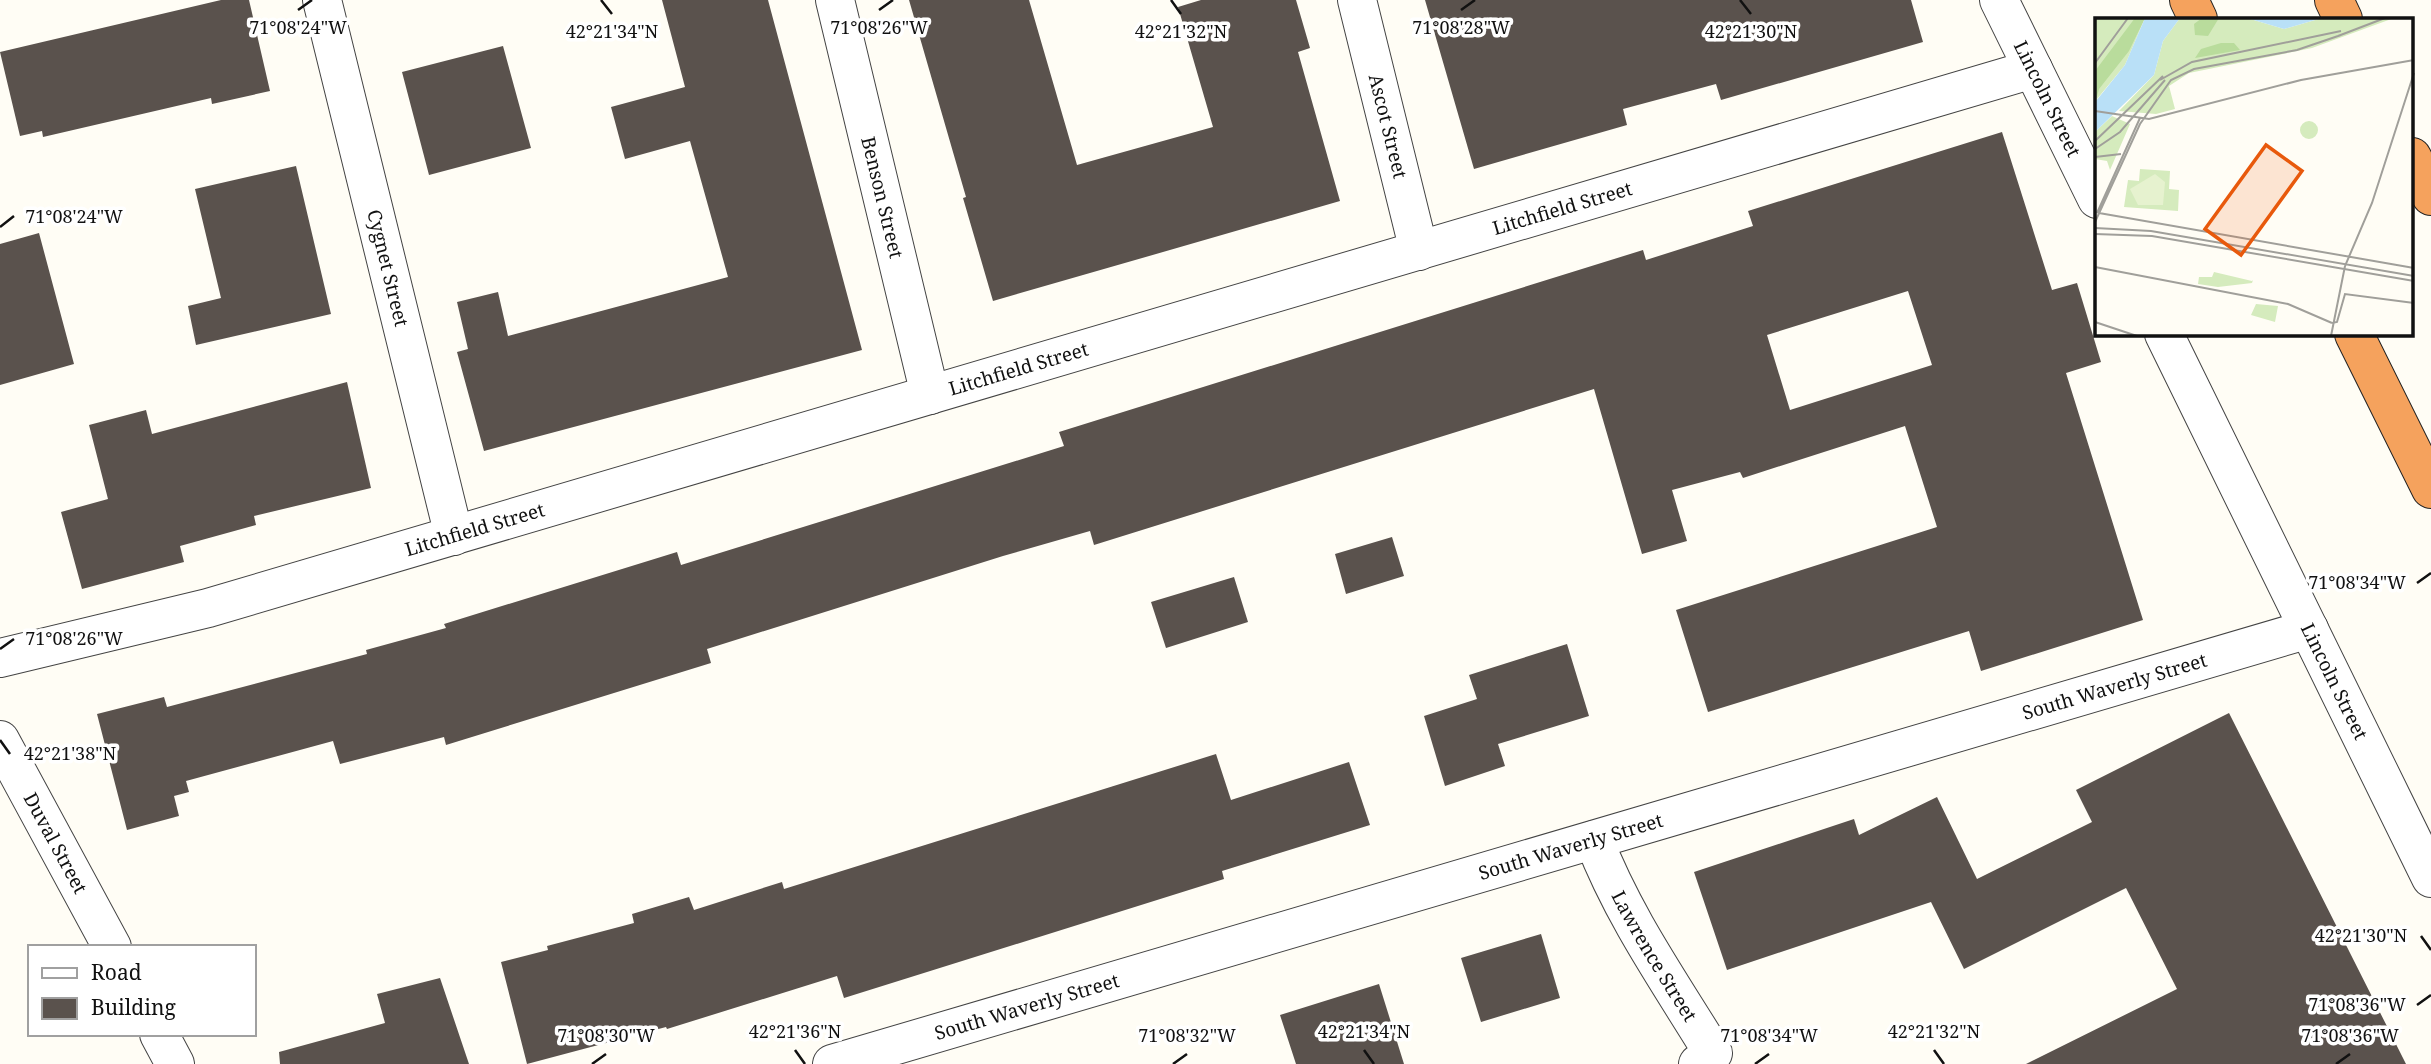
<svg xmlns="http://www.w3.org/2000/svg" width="2431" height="1064" font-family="'Noto Serif',serif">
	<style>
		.building { fill: #5a524d; fill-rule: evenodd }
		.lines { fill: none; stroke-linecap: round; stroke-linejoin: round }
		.minor-casing { stroke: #444; stroke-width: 40 }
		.tertiary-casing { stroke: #444; stroke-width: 40 }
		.motorway-casing { stroke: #222; stroke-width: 40 }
		.minor { stroke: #fff; stroke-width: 38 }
		.tertiary { stroke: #fff; stroke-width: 38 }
		.motorway { stroke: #f5a25d; stroke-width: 38 }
		.ticks { fill: none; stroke: #111; stroke-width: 2.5 }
		.labels { text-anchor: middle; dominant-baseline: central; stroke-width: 7; stroke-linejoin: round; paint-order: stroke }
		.street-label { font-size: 19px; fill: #111; stroke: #fff }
		.inset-road { fill: none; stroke: #a09f9a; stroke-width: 2 }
		.view { fill: #e8590c; fill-opacity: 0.15; stroke: #e8590c; stroke-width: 3.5 }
		.inset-edge { fill: none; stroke: #111; stroke-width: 3.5 }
		.ticks-label { font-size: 18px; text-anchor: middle; fill: #111; stroke: #fff; stroke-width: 7; stroke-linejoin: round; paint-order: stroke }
	</style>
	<rect width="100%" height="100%" fill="#fffdf5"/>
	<!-- building -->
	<path class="building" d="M221,0H249L270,91L212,104L211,98L43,137L42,131L20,136L0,52Z
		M662,0H768L862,350L484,451L457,352L468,349L457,302L498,292L508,336L728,277L690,141L625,159L611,107L685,87Z
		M909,0H1029L1077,165L1213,127L1178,7L1201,0H1296L1310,48L1298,52L1340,201L993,301L963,198L966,197Z
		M1425,0H1911L1923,42L1721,100L1716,84L1623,109L1627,125L1474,169Z
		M503,46L531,148L429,175L402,72Z
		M2002,132L2052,290L2077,283L2101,362L2066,373L2143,620L1981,671L1969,631L1708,712L1676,610L1937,527L1905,426L1743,478L1740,472L1672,490L1687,541L1642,554L1594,389L1094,545L1090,531L1003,556L707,649L711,663L446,745L444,737L340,764L333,741L186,781L189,792L174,796L179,816L127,830L97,714L164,697L167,707L367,654L366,650L446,628L444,624L677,552L681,565L1064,446L1059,432L1643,250L1646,260L1753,226L1748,211ZM1908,291L1932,365L1790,410L1767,335Z
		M296,166L331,314L196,345L188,306L221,298L195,189Z
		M39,233L74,364L0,385V244Z
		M347,382L371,488L254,516L256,525L180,546L184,562L82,589L61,512L108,499L89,425L146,410L152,434Z
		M1392,537L1404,576L1346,594L1335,554Z
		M1234,577L1248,622L1166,648L1151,602Z
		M1567,644L1589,716L1498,744L1505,766L1445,786L1424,716L1477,699L1469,675Z
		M2229,713L2406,1064H2026L2177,989L2126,888L1964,969L1931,902L1727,970L1694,872L1854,819L1859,835L1937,797L1977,879L2092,822L2076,790Z
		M1216,754L1231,800L1349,762L1370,825L1222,871L1224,879L844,998L837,976L667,1029L666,1027L527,1064L501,962L548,950L547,946L634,923L632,914L689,897L694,910L782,882L784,889Z
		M1541,934L1560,998L1481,1022L1461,958Z
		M440,978L469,1064H280L279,1052L385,1023L377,994Z
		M1379,984L1404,1064H1296L1280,1015Z"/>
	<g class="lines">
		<defs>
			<g id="minor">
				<path id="s1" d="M322,0L454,536"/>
				<path id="s2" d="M835,0L930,395"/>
				<path id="s3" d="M1357,0L1419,251"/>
				<path id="s4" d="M0,658L208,608L2033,69"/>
				<path id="s5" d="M0,740L112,947"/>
				<path id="s6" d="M1594,840C1623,916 1671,984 1713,1053L1698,1064"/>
				<path d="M159,1034L175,1064"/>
				<path id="s7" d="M832,1064L2309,629"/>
			</g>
			<g id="tertiary">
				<path id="s8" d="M1999,0L2097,199"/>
				<path id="s9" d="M2164,334L2431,878"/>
			</g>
			<path id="motorway" d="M2189,0L2198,19
				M2334,0L2343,19
				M2412,157L2431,196
				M2354,334L2431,489"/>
		</defs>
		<!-- minor casing -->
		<use href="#minor" class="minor-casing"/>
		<!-- tertiary casing -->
		<use href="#tertiary" class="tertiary-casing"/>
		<!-- motorway casing -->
		<use href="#motorway" class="motorway-casing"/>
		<!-- minor -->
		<use href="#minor" class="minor"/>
		<!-- tertiary -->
		<use href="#tertiary" class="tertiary"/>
		<!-- motorway -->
		<use href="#motorway" class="motorway"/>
	</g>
	<!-- ticks -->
	<path class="ticks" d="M601,0L612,14M1171,0L1181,14M1740,0L1751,14M298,10L312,0M879,10L893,0M1461,10L1475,0M0,227L14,216M2417,583L2431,573M0,649L14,639M0,740L10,754M2421,936L2431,950M2417,1005L2431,995M795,1050L805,1064M1364,1050L1374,1064M1934,1050L1944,1064M592,1064L606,1054M1173,1064L1187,1054M1755,1064L1769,1054M2336,1064L2350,1054"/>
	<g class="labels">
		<!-- street labels -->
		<g class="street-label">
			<text stroke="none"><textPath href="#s8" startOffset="110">Lincoln Street</textPath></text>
			<text stroke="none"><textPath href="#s3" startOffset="130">Ascot Street</textPath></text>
			<text stroke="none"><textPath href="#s2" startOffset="203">Benson Street</textPath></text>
			<text stroke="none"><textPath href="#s4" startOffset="1626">Litchfield Street</textPath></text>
			<text stroke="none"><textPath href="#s1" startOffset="276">Cygnet Street</textPath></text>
			<text stroke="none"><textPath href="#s4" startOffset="1059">Litchfield Street</textPath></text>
			<text stroke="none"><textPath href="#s4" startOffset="492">Litchfield Street</textPath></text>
			<text stroke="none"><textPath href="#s9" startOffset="387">Lincoln Street</textPath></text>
			<text stroke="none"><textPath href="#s7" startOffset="1337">South Waverly Street</textPath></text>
			<text stroke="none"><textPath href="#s5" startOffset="117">Duval Street</textPath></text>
			<text stroke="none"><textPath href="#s7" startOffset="770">South Waverly Street</textPath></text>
			<text stroke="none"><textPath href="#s6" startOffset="131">Lawrence Street</textPath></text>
			<text stroke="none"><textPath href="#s7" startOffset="203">South Waverly Street</textPath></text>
		</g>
	</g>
	<!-- overview -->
	<g transform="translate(2095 18)">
		<rect width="318" height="318" fill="#fffdf5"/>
		<path d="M0,0H50L30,47L2,81L1,89ZM85,0H152L189,11L227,0H299L217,30L94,55L74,68L80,91L61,96L24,93L59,57L68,23ZM17,98L35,106L15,152L12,143L0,141V114ZM205 112a9 9 0 1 1 18 0a9 9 0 1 1-18 0ZM45,151L75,153L74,171L84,172L83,193L29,189L33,162L44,163ZM119,254L157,263L158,262L157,265L123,269L103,266L104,259H117ZM161,286L183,288L180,304L156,297Z" fill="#d5ebbd"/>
		<path d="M40,0H50L34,33L4,71L0,86V53ZM107,0H124L113,18L100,17L99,6ZM126,25H139L145,32L100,40L106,31Z" fill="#b9dc9c"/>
		<path d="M60,156L70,164L68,187H43L35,171Z" fill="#e6f2cf"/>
		<path d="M50,0H85L68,23L59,57L0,114L1,83L30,47ZM152,0H227L189,11Z" fill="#b9e0f7"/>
		<path class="inset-road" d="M243,18L290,0M0,45L33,0M65,62L97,44L246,13M0,93L54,101L206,62L319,42M0,123L68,58M0,131L25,114L70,62M0,139L26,136M2,195L45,100M4,195L319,250M0,204L45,106L76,62L99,51L202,32L246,17M0,210L56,213L319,258M0,216L57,218L319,263M0,249L193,286L237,305M0,304L42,318M237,305L242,304L250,276L319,285M236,318L250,248L277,185L319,55"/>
		<path class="view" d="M171,127L207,153L146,237L110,211Z"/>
		<rect width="318" height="318" class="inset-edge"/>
	</g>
	<g class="ticks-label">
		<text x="298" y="34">71°08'24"W</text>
		<text x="879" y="34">71°08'26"W</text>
		<text x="1461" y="34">71°08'28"W</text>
		<text x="612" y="38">42°21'34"N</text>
		<text x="1181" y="38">42°21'32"N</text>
		<text x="1751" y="38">42°21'30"N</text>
		<text x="74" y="223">71°08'24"W</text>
		<text x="2357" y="589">71°08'34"W</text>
		<text x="74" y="645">71°08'26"W</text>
		<text x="70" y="760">42°21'38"N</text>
		<text x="2361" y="942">42°21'30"N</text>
		<text x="2357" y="1011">71°08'36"W</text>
		<text x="795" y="1038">42°21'36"N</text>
		<text x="1364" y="1038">42°21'34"N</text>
		<text x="1934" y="1038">42°21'32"N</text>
		<text x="606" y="1042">71°08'30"W</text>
		<text x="1187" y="1042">71°08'32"W</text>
		<text x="1769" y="1042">71°08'34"W</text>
		<text x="2350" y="1042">71°08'36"W</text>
	</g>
	<!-- legend -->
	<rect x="28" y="945" width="228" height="91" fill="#ffffff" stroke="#a0a0a0" stroke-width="2"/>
	<rect x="42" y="968" width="35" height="10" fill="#ffffff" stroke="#a0a0a0" stroke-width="2"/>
	<text x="91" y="980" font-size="21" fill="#111111">Road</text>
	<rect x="42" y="998" width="35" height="21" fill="#5a524d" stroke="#a0a0a0" stroke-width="2"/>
	<text x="91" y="1015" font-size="21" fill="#111111">Building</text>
</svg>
